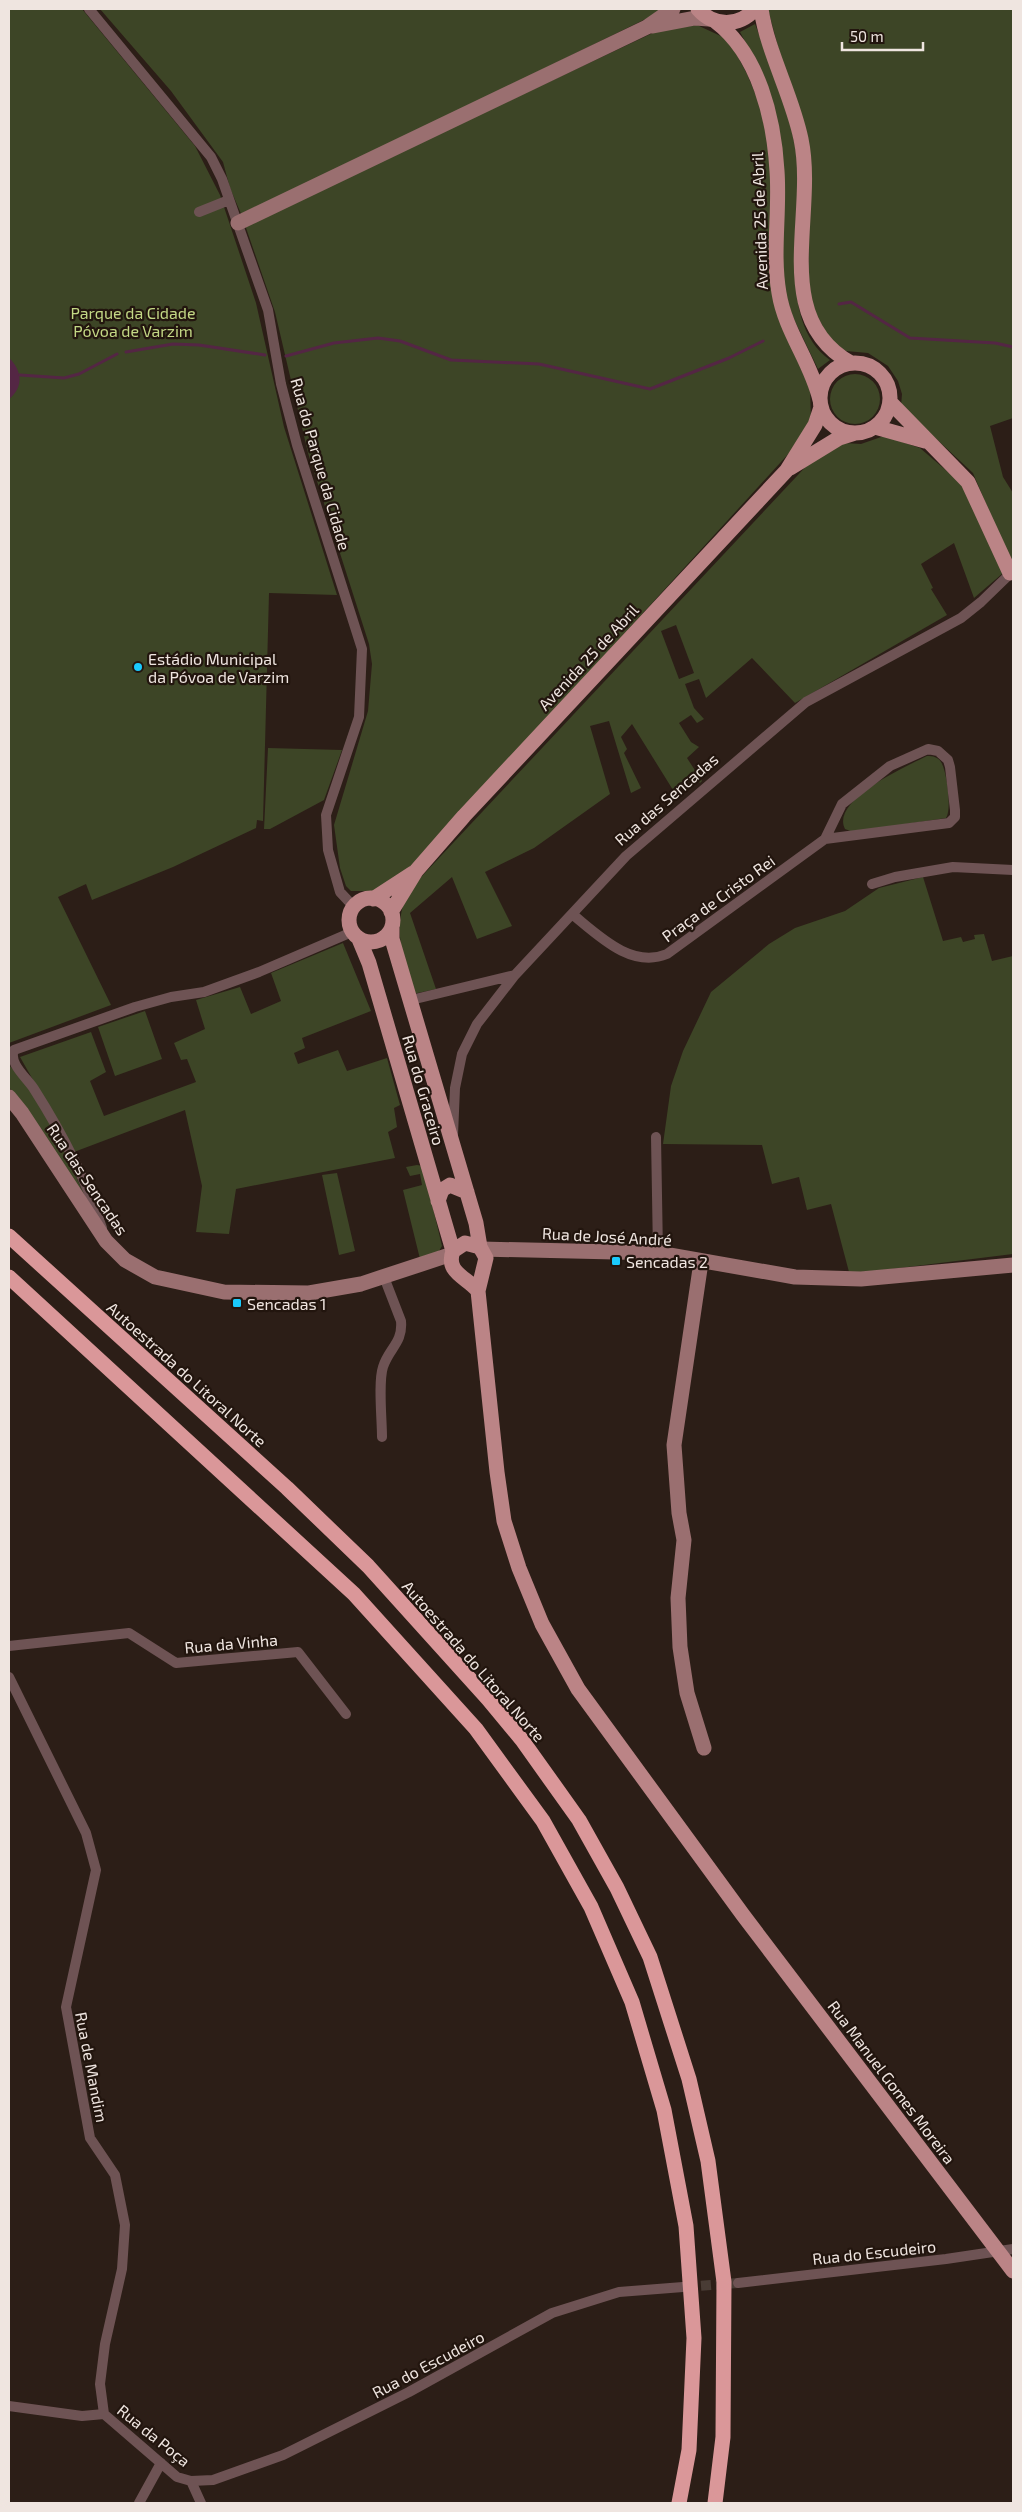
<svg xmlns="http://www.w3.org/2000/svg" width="1022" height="2512" font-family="'Exo 2',sans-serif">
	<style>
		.green { fill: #3d4526; fill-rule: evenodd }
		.water { fill: #542644 }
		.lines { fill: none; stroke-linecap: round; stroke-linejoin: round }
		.stream { stroke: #542644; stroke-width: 3 }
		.street-tunnel { stroke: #493c35; stroke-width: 10; stroke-dasharray: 10 5; stroke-linecap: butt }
		.street { stroke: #6e5354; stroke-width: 10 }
		.secondary { stroke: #9a6f70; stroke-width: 15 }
		.primary { stroke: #bb8486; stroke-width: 15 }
		.highway { stroke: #da9799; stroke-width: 15 }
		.poi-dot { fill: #1acafc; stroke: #22150e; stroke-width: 2 }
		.labels { text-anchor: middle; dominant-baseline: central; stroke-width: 4.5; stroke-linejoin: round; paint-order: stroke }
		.street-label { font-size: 16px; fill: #efe5e0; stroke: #22150e }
		.park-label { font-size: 16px; fill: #c3d885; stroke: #22150e }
		.poi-label { font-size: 16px; fill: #efe5e0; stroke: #22150e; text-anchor: start }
	</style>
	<rect width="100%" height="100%" fill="#2c1e17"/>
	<!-- green -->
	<path class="green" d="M9,9H82L195,146L220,195L256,303L284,427L337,595L269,593L263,821L257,820L256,828L173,867L92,900L86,884L58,897L111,1005L9,1043Z
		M100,9H666L242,216L230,188L223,162L171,91Z
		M768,9H1013V418L990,426L1003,477L1013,493L1012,565L973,473L901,406L902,394L898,381L888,366L868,353L846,351L830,340L812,306L808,285L810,168Z
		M755,24C773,70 792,115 798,165C805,222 774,320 830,360L818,369L792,315L785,292L760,69L740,32Z
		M697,25L725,38L731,44L747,74L763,112L772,172L770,271L810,387L811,421L801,440L411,867L380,891H351L346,886L340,868L334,825L368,711L372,664L369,644L308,453L275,312L245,225L657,31Z
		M830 399a25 25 0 1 1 50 0a25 25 0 1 1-50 0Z
		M884,436L920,448L962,484L1003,573L974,598L954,543L921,564L933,588L931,589L947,615L795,703L752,658L706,698L699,679L685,684L694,708L704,719L697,723L691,715L679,723L691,742L699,747L687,758L702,781L700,783L692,774L673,790L632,724L621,737L627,749L624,753L641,788L631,793L609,721L590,726L610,794L534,848L485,872L512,926L477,939L452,877L410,913L436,989L413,994C403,955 391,928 409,890L811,461L844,443L861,444ZM676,625L694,673L679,679L661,631Z
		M268,748L342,750L324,800L270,829H264Z
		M927,756C933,756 938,757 941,762C947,771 952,810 946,818L853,832L845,829C830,800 907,766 927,756Z
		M923,877L943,941L961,937L963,942L975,939L974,935L984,934L992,961L1013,956V1254L867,1272H849L831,1204L807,1210L799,1177L772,1184L762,1145L663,1144L671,1086L683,1051L711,992L769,944L795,928L845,911L879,888Z
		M343,943L371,1011L302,1038L305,1048L294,1053L298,1064L338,1050L347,1071L387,1058L400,1105L394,1108L397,1127L388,1132L395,1158L236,1189L229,1234L196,1232L202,1186L185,1110L74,1152L20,1057L91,1032L106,1072L90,1081L104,1116L196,1082L187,1059L181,1060L174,1043L205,1029L196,1000L240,987L251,1014L281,1001L271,973Z
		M145,1011L162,1059L115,1076L98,1027Z
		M9,1065C44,1100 64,1153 86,1197L9,1087Z
		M417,1165L423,1166L442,1246L439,1251L420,1259L403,1190L422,1185L420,1174L410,1176L406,1167Z
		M337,1173L355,1251L339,1255L322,1175Z"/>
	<!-- water -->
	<path class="water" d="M9,358C22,370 24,387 9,399Z"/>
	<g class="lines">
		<!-- stream -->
		<path class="stream" d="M839,304L851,302L910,338L995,343L1013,347
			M126,352L173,344L199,345L265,355
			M286,356L334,343L378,338L400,341L451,360L539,364L650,389L729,358L763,341
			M20,375L64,378L79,374L117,354"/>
		<!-- street-tunnel -->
		<path class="street-tunnel" d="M686,2287L738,2283"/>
		<!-- street -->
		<path class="street" d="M89,9L211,157L222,179L268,310L281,384L297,445L362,649L359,717L326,815L328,850L340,892L354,907
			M199,212L229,200
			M872,884L895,877L953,867L1013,870
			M572,914C598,935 631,969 667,954L825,839L842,804L890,766L928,749L938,751L948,760L950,767L955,810V817L949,823L825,839
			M411,1000L515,975
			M453,1135L455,1088L462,1054L477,1024L515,975L626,856L806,702L961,618L981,602L1013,571
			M656,1137L658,1253
			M102,1228C86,1179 62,1133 34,1089C27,1078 8,1063 14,1050L135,1007L171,997L204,992L259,972L352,932
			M382,1437C382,1419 378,1382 383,1367C389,1348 403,1343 401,1321L384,1277
			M9,1646L129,1633L176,1663L298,1652L346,1714
			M9,1677L86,1833L96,1870L66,2007L90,2138L115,2175L125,2225L122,2269L105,2344L100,2384L104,2414
			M738,2283L946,2259L1013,2249
			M9,2406L82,2416L104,2414
			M104,2414L177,2477L191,2481L213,2480L283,2455L409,2392L552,2313L619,2292L683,2287
			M191,2481L201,2503
			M139,2503L161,2463"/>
		<!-- secondary -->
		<path class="secondary" d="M653,26L695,18L709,19
			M238,223L647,27L673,9
			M9,1097L22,1113L106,1241L125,1260L155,1277L224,1292L309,1293L361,1284L452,1254
			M481,1249L658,1253L795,1277L861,1279L1013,1265
			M701,1262L674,1445L679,1513L684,1540L678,1598L680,1647L687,1693L704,1748"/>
		<!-- primary -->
		<path class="primary" d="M698,9C714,27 739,27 755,9
			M761,9C768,54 792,95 801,139C817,215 769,317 851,363
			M715,21C759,54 774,119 777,171C780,212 772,253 779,293C785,331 811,362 820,400
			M820 398a35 35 0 1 1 70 0a35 35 0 1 1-70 0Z
			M890,402L968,482L1010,573
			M875,427L925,441
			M790,468L839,438L855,433
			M349 920a22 22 0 1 1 44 0a22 22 0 1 1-44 0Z
			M373,899L413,873
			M391,912L416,871L464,816L787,470L815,425L821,407
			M392,928V939L476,1223L480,1247
			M359,939L369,963L453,1251
			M438,1201L442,1190L450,1185L467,1192
			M478,1291C467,1277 445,1273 453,1251L465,1243L480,1247L486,1258L478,1291L497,1472L504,1521L519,1568L542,1624L578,1689L743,1915L1013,2271"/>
		<!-- highway -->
		<path class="highway" d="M9,1236L287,1488L368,1566L488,1699L522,1740L579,1820L617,1888L650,1957L689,2079L708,2161L724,2282L723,2437L715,2503
			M9,1277L354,1594L476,1729L543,1821L591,1907L632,2002L664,2110L686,2226L694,2338L689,2450L679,2503"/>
	</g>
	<!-- markers -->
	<g class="poi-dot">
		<circle cx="138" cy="667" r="5"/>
		<rect x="611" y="1256" width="10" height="10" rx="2.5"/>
		<rect x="232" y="1298" width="10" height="10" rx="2.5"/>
	</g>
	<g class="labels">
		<!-- street labels -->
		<g class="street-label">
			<text transform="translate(759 221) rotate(-92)">Avenida 25 de Abril</text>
			<text transform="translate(321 464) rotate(74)">Rua do Parque da Cidade</text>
			<text transform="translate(588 657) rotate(-47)">Avenida 25 de Abril</text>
			<text transform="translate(666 799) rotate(-41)">Rua das Sencadas</text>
			<text transform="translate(718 898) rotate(-36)">Praça de Cristo Rei</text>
			<text transform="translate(424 1090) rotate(74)">Rua do Graceiro</text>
			<text transform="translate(88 1179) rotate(56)">Rua das Sencadas</text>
			<text transform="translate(607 1236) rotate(3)">Rua de José André</text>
			<text transform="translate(187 1374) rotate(42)">Autoestrada do Litoral Norte</text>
			<text transform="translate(231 1643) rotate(-5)">Rua da Vinha</text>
			<text transform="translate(474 1661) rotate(49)">Autoestrada do Litoral Norte</text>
			<text transform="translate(92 2067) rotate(79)">Rua de Mandim</text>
			<text transform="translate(892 2082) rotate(53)">Rua Manuel Gomes Moreira</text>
			<text transform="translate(874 2252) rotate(-6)">Rua do Escudeiro</text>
			<text transform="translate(428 2364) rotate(-28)">Rua do Escudeiro</text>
			<text transform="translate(154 2435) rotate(39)">Rua da Poça</text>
		</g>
		<!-- park labels -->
		<g class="park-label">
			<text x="133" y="312">Parque da Cidade<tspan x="133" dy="18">Póvoa de Varzim</tspan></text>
		</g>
		<!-- poi labels -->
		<g class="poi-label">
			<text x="148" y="658">Estádio Municipal<tspan x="148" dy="18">da Póvoa de Varzim</tspan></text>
			<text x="626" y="1261">Sencadas 2</text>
			<text x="247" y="1303">Sencadas 1</text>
		</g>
	</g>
	<!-- border -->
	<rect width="1022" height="2512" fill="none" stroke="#efe5e0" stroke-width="20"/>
	<!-- scale -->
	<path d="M842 42v8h81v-8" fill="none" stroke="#efe5e0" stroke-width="2.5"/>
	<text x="850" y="42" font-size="15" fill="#efe5e0" stroke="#22150e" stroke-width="4" paint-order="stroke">50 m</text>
</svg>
